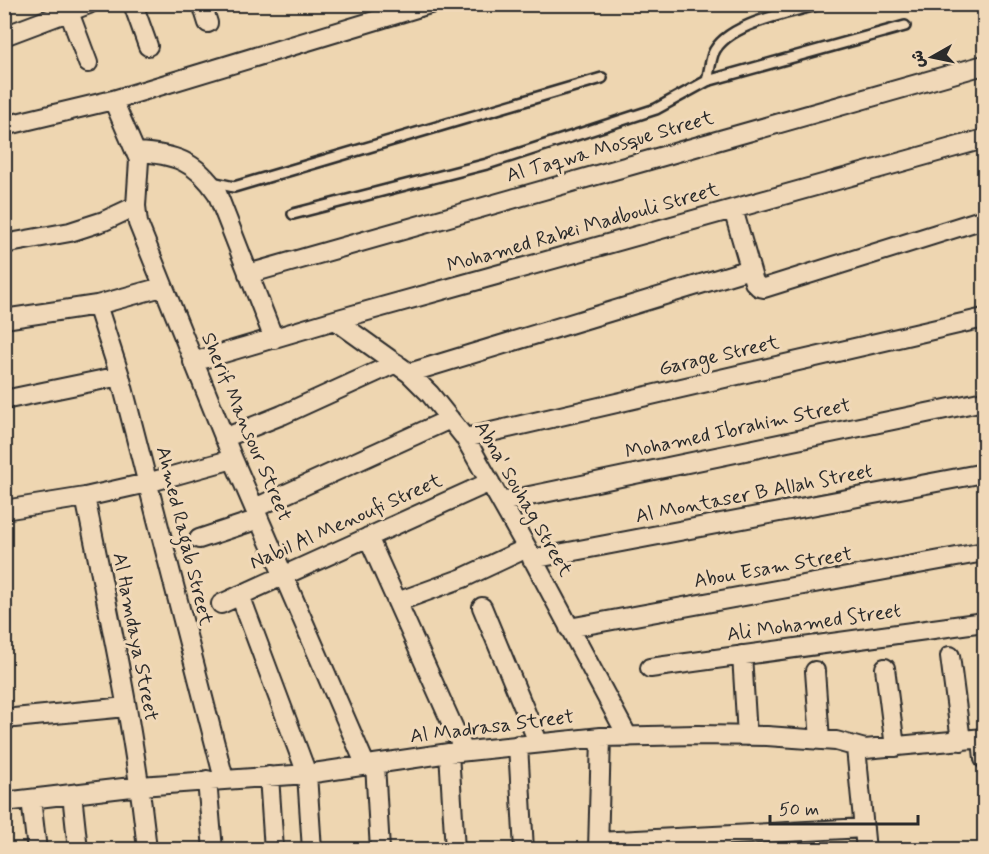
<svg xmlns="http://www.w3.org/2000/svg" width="989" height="854" font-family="Mynerve,'Playpen Sans Arabic',sans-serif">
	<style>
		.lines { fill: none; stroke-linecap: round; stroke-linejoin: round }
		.lane-casing { stroke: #2b2b2b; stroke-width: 14 }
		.street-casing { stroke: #2b2b2b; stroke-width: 22 }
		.lane { stroke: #f0d8b8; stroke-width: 9 }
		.street { stroke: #f0d8b8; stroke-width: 18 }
		.labels { text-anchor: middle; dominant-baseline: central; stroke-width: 6; stroke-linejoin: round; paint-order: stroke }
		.street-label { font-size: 20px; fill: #2b2b2b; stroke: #f0d8b8 }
	</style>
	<rect width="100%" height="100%" fill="#eed6b1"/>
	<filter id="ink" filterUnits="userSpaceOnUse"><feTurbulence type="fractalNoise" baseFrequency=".0167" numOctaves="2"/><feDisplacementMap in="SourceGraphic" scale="12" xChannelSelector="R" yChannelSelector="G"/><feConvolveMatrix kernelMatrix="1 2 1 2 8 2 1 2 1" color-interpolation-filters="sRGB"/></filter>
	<g filter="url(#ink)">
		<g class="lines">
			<defs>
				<path id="lane" d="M707,81C709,73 710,63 713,54C726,23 790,13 820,4
					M212,182L234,187L602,78
					M293,214L487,164L656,109L707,81L905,26"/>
				<path id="street" d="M133,4L148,46
					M202,4L208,23
					M69,12L88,63
					M4,36L89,4
					M113,100L139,160L136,206L138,223L233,459L366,766
					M4,126L113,100L430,4
					M137,152C174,154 196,161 217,193L274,339
					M733,209L754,282L759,287L764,288L984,219
					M4,244L70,232L104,221L136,206
					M248,274L984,65
					M97,305L120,376L224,779
					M4,319L97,305L162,287
					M335,320L409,373L430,394L465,438L527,548L628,737
					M193,362L335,320L984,139
					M409,373L750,269
					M4,400L120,376
					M224,438L282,415L396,363
					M465,438L984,318
					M85,497C109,614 135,731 147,850
					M501,502L984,401
					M255,508L450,419
					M4,510L85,497L147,483L233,459
					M368,537L464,751
					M199,539L259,519
					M532,559L984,473
					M240,595L307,774L312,850
					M397,602L463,578L527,548
					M221,604L490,482
					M482,607L538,742
					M569,628L984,552
					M742,655L747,736
					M950,656L961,741
					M650,668L984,622
					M885,668L895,747
					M815,671L820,740
					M4,719L126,707
					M982,739L984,759
					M518,745L524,850
					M856,748L866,850
					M449,753L455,850
					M375,764L380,850
					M269,776L274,850
					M207,780L213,850
					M72,794L78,850
					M31,799L37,850
					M4,802L140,786L307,774L449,753L601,737L697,735L767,736L836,741L865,749L984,738
					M598,842L864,828
					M598,850L601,737"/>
			</defs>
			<!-- lane casing -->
			<use href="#lane" class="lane-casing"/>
			<!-- street casing -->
			<use href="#street" class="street-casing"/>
			<!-- lane -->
			<use href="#lane" class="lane"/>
			<!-- street -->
			<use href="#street" class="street"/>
		</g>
	</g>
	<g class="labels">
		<!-- street labels -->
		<g class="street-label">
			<text transform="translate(610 147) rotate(-16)">Al Taqwa Mosque Street</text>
			<text transform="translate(583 228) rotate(-16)">Mohamed Rabei Madbouli Street</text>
			<text transform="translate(719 356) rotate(-13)">Garage Street</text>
			<text transform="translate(246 427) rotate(67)">Sherif Mansour Street</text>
			<text transform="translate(738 429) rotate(-12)">Mohamed Ibrahim Street</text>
			<text transform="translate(754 494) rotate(-11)">Al Montaser B Allah Street</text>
			<text transform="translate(523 499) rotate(60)">Abna' Souhag Street</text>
			<text transform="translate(346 522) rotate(-24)">Nabil Al Menoufi Street</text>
			<text transform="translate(184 536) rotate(76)">Ahmed Ragab Street</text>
			<text transform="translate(773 568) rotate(-10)">Abou Esam Street</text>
			<text transform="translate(814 623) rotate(-8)">Ali Mohamed Street</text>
			<text transform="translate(135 637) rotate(79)">Al Hamdaya Street</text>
			<text transform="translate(492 727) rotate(-7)">Al Madrasa Street</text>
		</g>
	</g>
	<!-- margin -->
	<rect width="989" height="854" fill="none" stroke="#f0d8b8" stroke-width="24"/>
	<rect x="12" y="12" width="965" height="830" fill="none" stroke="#2b2b2b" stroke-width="2" filter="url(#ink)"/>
	<!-- north arrow -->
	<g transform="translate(932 57) rotate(261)" stroke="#f0d8b8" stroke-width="4.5" paint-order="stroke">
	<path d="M0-4.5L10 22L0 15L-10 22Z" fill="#2b2b2b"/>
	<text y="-9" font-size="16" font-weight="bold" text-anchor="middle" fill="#2b2b2b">ش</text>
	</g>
	<!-- scale -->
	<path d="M770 815v9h148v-9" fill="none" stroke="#2b2b2b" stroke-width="3"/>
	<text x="779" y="815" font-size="18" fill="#2b2b2b" stroke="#f0d8b8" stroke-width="4.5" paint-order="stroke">50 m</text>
</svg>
